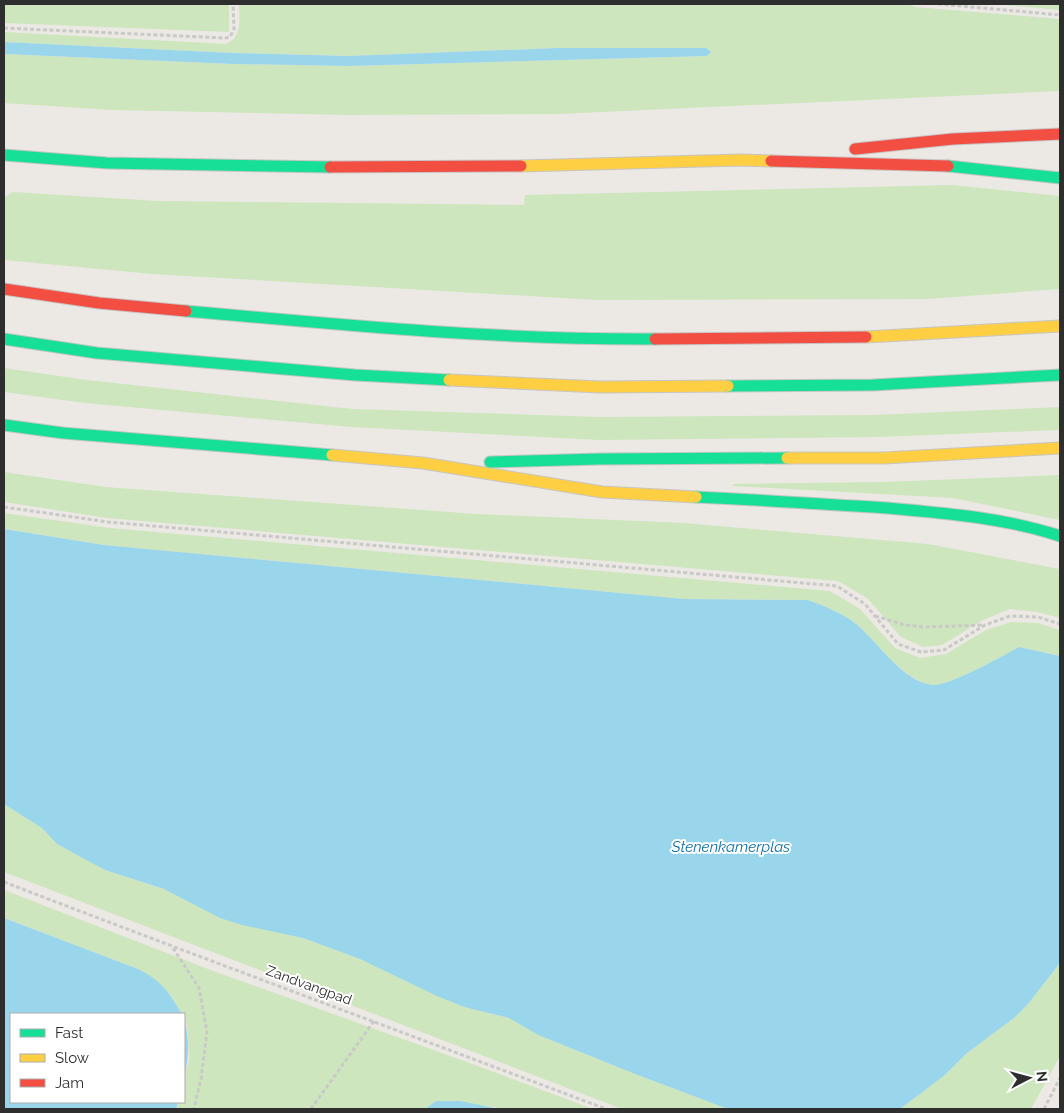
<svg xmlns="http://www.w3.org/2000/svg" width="1064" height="1113" font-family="Raleway,sans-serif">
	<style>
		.green { fill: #cee6be }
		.water { fill: #99d6ec }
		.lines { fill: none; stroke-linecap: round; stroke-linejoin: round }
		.fast-casing { stroke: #c6c5c4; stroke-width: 13 }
		.slow-casing { stroke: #c6c5c4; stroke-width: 13 }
		.jam-casing { stroke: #c6c5c4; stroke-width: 13 }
		.path { stroke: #c9c9c8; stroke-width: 3; stroke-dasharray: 4 2.5; stroke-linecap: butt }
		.fast { stroke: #16e098; stroke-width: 11 }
		.slow { stroke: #ffcf43; stroke-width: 11 }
		.jam { stroke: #f24e42; stroke-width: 11 }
		.labels { text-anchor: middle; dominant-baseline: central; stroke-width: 4; stroke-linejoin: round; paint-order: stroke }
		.street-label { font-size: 14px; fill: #2e2e2e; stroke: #fff }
		.water-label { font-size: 15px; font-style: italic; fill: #0d6fa3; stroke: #fff }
	</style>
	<rect width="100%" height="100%" fill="#ece8e4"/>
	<!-- green -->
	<path class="green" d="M4,4H229V32L4,23Z
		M239,4H909L915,7L1060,19V91L558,114L349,115L112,110L4,103V54L233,64L349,66L707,56L557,48L348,56L233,53L4,42V32L226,44C243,37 239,19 239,4Z
		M992,4H1060V10Z
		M951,185L1060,196V289L928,299L596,300L152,274L4,260V198L12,192L158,201L524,205L525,195Z
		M4,368L87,380L353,409L601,417L875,415L1060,407V430L879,437L599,440L351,427L85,403L4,392Z
		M4,472L106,487L477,514L684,523L928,544L1060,569V618L1037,612L1010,609L983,620L942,645L923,647L901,637L867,598L838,581L107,518L4,502Z
		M1060,475V520L953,498L733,486V484L883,482Z
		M4,513L110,528L830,591L860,609L895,648L920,658L946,654L986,630L1011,622L1038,623L1060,630V656L1019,647C1003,656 948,687 932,685C902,680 878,642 856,624C843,613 824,606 808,600L684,599L104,545L4,529Z
		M4,804L42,828L57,844L105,870L164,889L274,931L303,938L360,959L464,1007L509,1018L538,1035L635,1074L728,1109H622L4,872Z
		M4,890L208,969L478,1066L593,1109H500L494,1107L436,1101L425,1109H176L178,1102H184V1079L189,1060L188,1032L184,1014H182L170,994L138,969L4,918Z
		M1060,963V1056L1031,1109H900L945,1075L967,1053L1014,1018L1028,1004Z"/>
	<!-- water -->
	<path class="water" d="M4,42L233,53L348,56L557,48H706L711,52L707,56L349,66L233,64L4,54Z
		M4,529L104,545L684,599L808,600C824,606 843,613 856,624C878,642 902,681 932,685C948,687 1003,656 1019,647L1060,656V963L1028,1004L1014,1018L967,1053L945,1075L900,1109H728L635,1074L538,1035L509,1018L464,1007L437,996L360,959L303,938L242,925L220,918L164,889L105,870L88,861L57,844L42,828L4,804Z
		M4,918L138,969C162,981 169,992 182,1014H11V1102H178L176,1109H4Z
		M184,1018C190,1040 189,1057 184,1079Z
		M436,1101H460L500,1109H425Z"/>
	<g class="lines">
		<defs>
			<path id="fast" d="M4,155L107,163L330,167
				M948,166L1060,178
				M186,311C342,325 499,340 655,339
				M4,339L97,353L355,375L449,380
				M728,386L873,385L1060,375
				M4,425L63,433L332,455
				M490,462L599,459L787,458
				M696,497C760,500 823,504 887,508C944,513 1006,518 1060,536"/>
			<path id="slow" d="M521,166L740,160L771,161
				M866,337L1060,326
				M449,380L600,387L728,386
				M332,455L423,463L602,492L696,497
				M787,458H884L1060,448"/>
			<path id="jam" d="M855,149L953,139L1060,134
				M771,161L948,166
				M330,167L521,166
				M4,289L99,303L186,311
				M655,339L866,337"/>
		</defs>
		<!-- fast casing -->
		<use href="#fast" class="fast-casing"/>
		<!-- slow casing -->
		<use href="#slow" class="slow-casing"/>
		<!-- jam casing -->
		<use href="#jam" class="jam-casing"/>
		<!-- path -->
		<path class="path" d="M938,4L1060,15
			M4,28L225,38L230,37L234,29L233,4
			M4,507L108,522L837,586L865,604L898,644L921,652L944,650L985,625L1010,616L1038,617L1060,624
			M875,616L905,625L923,627L985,625
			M4,882C204,959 405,1033 606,1109
			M173,948L199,988L207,1032L201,1079L194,1109
			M311,1109L374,1021
			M1044,1109L1060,1078"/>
		<!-- fast -->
		<use href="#fast" class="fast"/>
		<!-- slow -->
		<use href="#slow" class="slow"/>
		<!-- jam -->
		<use href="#jam" class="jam"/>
	</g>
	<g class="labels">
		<!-- street labels -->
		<g class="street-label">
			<text transform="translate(309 985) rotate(20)">Zandvangpad</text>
		</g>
		<!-- water labels -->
		<g class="water-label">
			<text x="731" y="847">Stenenkamerplas</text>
		</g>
	</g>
	<!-- border -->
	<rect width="1064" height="1113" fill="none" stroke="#2e2e2e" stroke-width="10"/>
	<!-- legend -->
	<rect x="10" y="1013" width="175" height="90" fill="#ffffff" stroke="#ababab"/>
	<rect x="20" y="1029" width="25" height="8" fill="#16e098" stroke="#ababab"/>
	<text x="55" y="1038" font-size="15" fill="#2e2e2e">Fast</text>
	<rect x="20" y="1054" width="25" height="8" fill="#ffcf43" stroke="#ababab"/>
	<text x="55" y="1063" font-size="15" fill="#2e2e2e">Slow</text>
	<rect x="20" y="1079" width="25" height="8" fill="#f24e42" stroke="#ababab"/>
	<text x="55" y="1088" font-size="15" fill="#2e2e2e">Jam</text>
	<!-- north arrow -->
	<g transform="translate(1029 1078) rotate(84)" stroke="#ffffff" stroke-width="4" paint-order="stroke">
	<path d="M0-4L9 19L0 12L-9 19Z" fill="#2e2e2e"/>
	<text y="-8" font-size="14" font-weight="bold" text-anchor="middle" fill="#2e2e2e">N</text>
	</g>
</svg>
